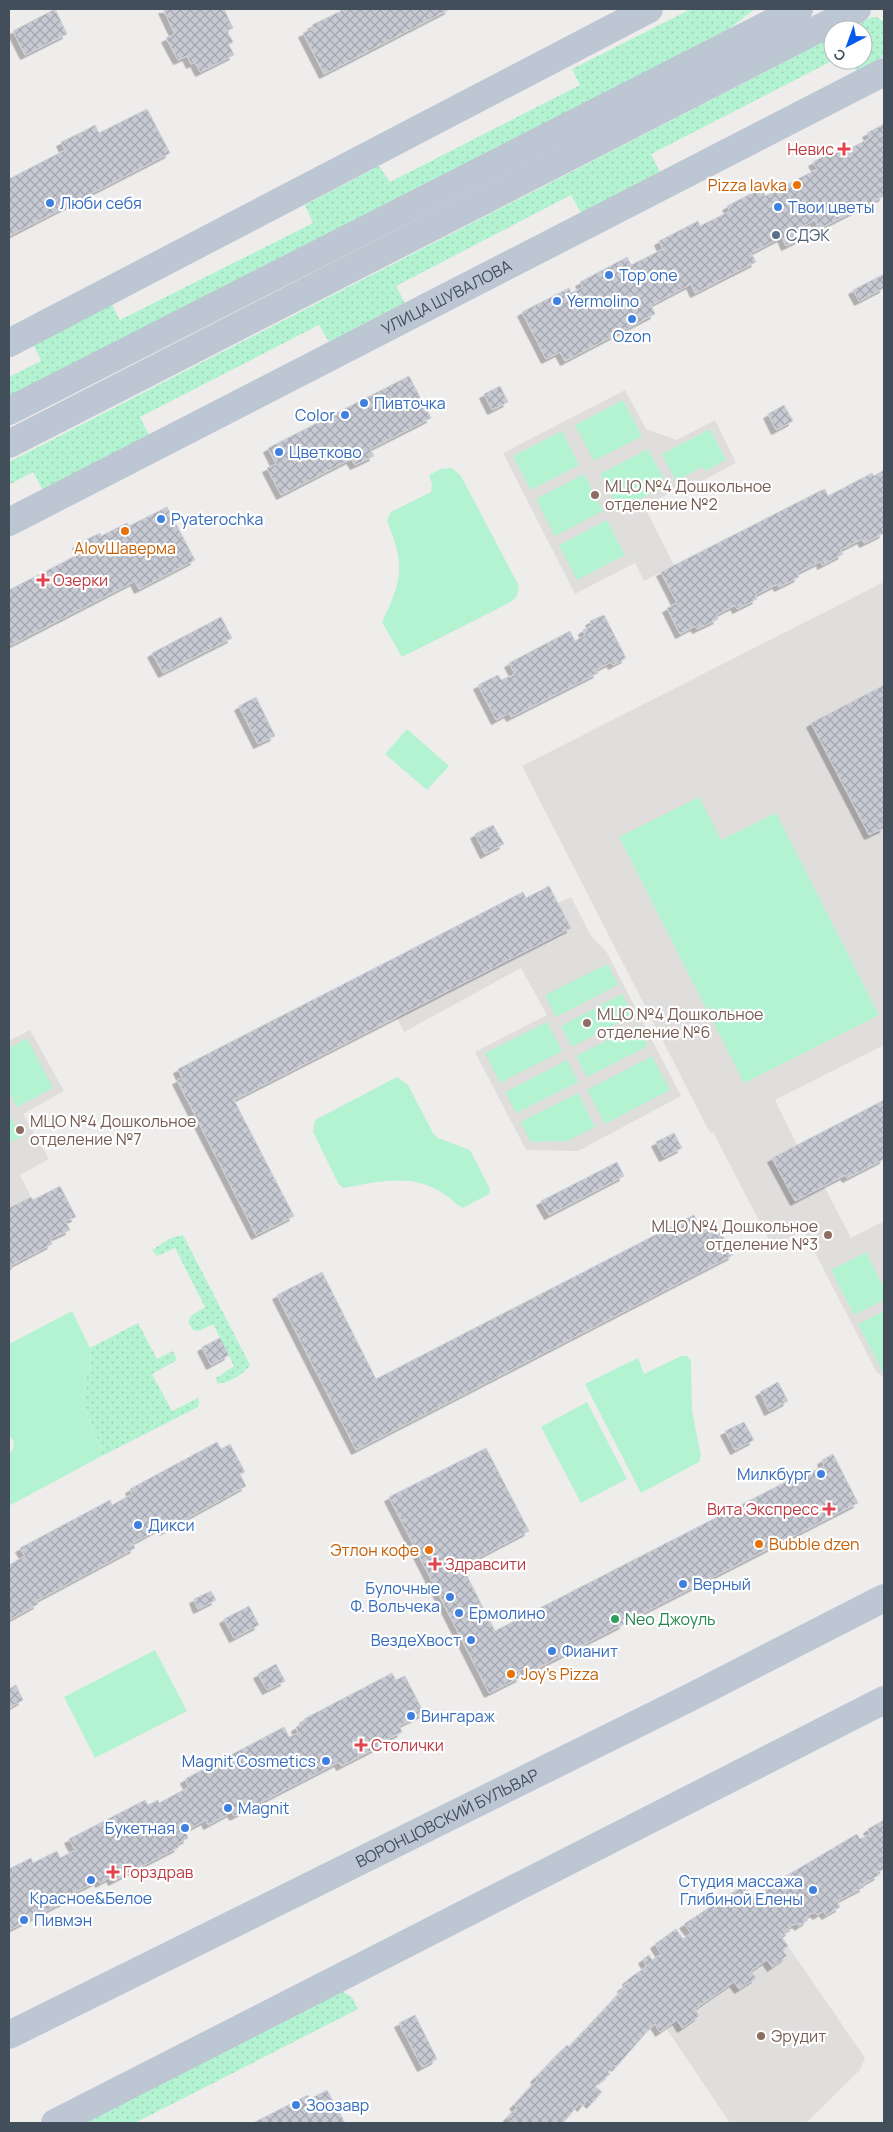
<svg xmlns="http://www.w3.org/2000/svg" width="893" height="2132" font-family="Manrope,sans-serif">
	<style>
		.education { fill: #e0dddd }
		.grass { fill: url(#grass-dots) }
		.green { fill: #b4f3d1 }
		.building { fill: url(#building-cross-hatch); stroke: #cfd1d9; filter: url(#shadow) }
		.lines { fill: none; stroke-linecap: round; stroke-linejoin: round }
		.minor { stroke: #bdc7d3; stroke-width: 28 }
		.health-dot { fill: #e0444e; stroke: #fff; stroke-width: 2 }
		.food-dot { fill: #e8710a; stroke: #fff; stroke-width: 2 }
		.shop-dot { fill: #3f7fe0; stroke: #fff; stroke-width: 2 }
		.service-dot { fill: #5c6f8a; stroke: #fff; stroke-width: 2 }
		.education-dot { fill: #8d6e63; stroke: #fff; stroke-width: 2 }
		.leisure-dot { fill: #2e9e5b; stroke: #fff; stroke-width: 2 }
		.labels { text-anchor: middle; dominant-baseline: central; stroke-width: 4.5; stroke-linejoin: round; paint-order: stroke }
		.health-label { font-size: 16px; fill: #be3a42; stroke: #fff; text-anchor: start }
		.food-label { font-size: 16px; fill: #c56008; stroke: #fff; text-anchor: end }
		.shop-label { font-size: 16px; fill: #366cbe; stroke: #fff; text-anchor: start }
		.service-label { font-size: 16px; fill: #4e5e75; stroke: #fff; text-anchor: start }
		.street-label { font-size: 16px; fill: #434e5b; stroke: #fff }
		.education-label { font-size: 16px; fill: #785e54; stroke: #fff; text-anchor: start }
		.leisure-label { font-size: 16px; fill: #27864d; stroke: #fff; text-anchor: start }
	</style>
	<defs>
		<pattern id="grass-dots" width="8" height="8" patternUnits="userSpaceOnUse" patternTransform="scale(1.25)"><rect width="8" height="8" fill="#b4f3d1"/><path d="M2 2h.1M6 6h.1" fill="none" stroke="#9cd2b6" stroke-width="1.8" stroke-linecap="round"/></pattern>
		<pattern id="building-cross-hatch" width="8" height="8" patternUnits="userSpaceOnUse" patternTransform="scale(1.25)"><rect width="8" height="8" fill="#c7cad3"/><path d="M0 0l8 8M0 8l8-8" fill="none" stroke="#a3a6ae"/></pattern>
		<filter id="shadow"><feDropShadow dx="-4.5" dy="4.5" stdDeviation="0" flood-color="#0004"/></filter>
	</defs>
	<rect width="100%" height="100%" fill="#efecec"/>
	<!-- education -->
	<path class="education" d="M625,390L646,429L677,440L715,420L736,463L698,483L695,480L644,506L674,565L644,581L635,563L575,594L503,453Z
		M884,582V1045L775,1100L797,1145L773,1158L795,1201L824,1186L851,1238L882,1222L884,1227V1377L877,1373L804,1231L772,1246L713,1132L710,1133L522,766Z
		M571,897L591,936L606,951L681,1096L578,1151L526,1150L475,1052L547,1015L521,968L404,1032L396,1017L571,928L558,903Z
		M30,1030L64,1091L23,1114L49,1159L20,1175L31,1197L9,1208V1041Z
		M788,1946L865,2058L860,2070L806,2123H730L666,2028L677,2020L682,2028L699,2016L695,2009L734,1982L739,1989L755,1978L751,1971L767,1960L772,1967L787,1957L782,1950Z"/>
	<!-- grass -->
	<path class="grass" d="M691,9H755L712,42L9,399V377L41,361L33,344L111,303L120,320L313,223L305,205L379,166L390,182L580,85L572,69Z
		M872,17H877L884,22V56L856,71L850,60H863V30H847Z
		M833,37L834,60L651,154L660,172L581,213L571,195L396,286L405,303L329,342L319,325L140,417L149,435L43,490L33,472L9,485V462Z
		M183,1235L250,1365C245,1373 227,1385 217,1383L216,1378L234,1366L213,1324L199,1331L193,1330L188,1322L191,1316L205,1307L175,1248L157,1256L152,1250L171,1238Z
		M138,1323L157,1359L173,1351L177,1360L152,1374L172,1411L198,1398L199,1402L198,1407L98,1458L102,1450L83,1405L85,1380L91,1364L90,1348Z
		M341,1991L352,1997L358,2009L135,2123H77Z"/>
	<!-- green -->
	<path class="green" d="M623,400L642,436L594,461L575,425Z
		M710,429L726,460L705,471L702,467L676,481L662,454Z
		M562,431L579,465L531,490L513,456Z
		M648,449L667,485L619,510L600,474Z
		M452,468L461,476L519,586L517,596L511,602L402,657L382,622C403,579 405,565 387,521L391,512L431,492L432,484L429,475L441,469Z
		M584,474L603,511L555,536L536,499Z
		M607,520L625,555L577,580L559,545Z
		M407,729L449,766L427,790L385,754Z
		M699,797L721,840L776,813L879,1015L744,1083L619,837Z
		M608,964L618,985L556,1017L545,995Z
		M622,994L633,1015L572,1047L561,1026Z
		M547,1022L562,1051L500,1083L485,1053Z
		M637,1025L648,1046L587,1077L576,1056Z
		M27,1038L53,1088L17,1107L9,1093V1048Z
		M652,1056L670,1090L605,1124L587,1090Z
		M567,1060L578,1082L516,1113L505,1092Z
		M397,1077L408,1085L433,1133L438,1138L470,1150L490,1189L489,1194L463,1208C454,1204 449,1196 441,1192C410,1173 376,1182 343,1188L338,1183L313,1132L315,1120Z
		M578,1093L595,1127L567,1141L531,1142L520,1122Z
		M9,1114L21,1137L9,1143Z
		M866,1252L884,1288V1300L854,1315L831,1270Z
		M72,1311L90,1348L91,1364L85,1380L83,1405L102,1451L98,1458L9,1506V1455L14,1447L13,1440L9,1436V1344Z
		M884,1311V1371L883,1372L858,1324Z
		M681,1356H687L691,1361L692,1411L701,1456L699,1462L641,1493L585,1384L638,1358L644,1374Z
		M587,1402L627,1479L581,1503L541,1427Z
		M155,1650L187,1711L95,1758L64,1697Z"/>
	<!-- building -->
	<path class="building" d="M55,9L67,34L25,55L13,31Z
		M163,9H224L233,28L227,31L233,42L229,45L234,55L200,72L195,62L191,64L187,56L178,60L166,38L175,34Z
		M340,9H450L324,74L303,33L314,28L312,25L341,11Z
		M147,109L170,153L9,236V179L65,150L61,142L84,131L95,125L99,133Z
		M884,124V196L819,229L815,220L796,230L800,239L786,246L782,237L751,253L756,262L695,293L691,284L651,305L655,314L565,361L560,352L546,359L522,312L569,288L571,293L583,287L580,282L627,257L631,265L663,249L659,241L698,221L700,226L730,211L727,206L762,188L765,196L817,169L813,162L847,144L849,149L870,138L867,133Z
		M884,274V288L859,301L853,290Z
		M409,376L431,418L370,449L374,456L355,465L351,459L281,495L267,468L276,464L268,448Z
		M500,386L508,402L492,410L484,394Z
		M784,405L793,421L776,430L768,414Z
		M884,470V528L882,529L884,533L864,543L862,539L840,550L843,554L822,565L821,561L797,573L799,577L779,587L777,584L755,595L757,599L737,609L735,605L716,615L718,619L697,629L695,626L680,634L667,608L677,603L661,572L820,491L825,489L828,496L872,473L874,476Z
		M167,507L195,560L139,589L135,581L9,646V590L81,553L77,544L100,533L101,536L127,523L129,526Z
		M604,615L626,658L613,665L611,662L596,670L598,673L511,717L509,713L496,720L478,685L498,675L501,680L515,674L509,663L570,631L575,641L585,635L583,630L592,625L590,621Z
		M221,617L232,638L163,673L152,653Z
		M884,685V828L869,835L811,723Z
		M256,697L275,736L258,744L239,706Z
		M493,825L504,844L485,854L475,834Z
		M549,886L571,928L234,1100L294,1216L256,1235L177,1080L182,1078L178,1069L523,892L526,898Z
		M884,1100V1159L847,1178L845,1175L795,1201L772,1158Z
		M674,1133L682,1148L664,1157L656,1142Z
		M617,1162L624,1176L549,1215L541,1201Z
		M60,1186L76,1217L65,1221L70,1230L50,1239L52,1244L10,1266L12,1269L9,1271V1208L31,1197L33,1200Z
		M694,1215L700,1226L714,1219L733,1255L356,1450L277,1295L322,1272L376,1379Z
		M220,1338L229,1355L211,1365L202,1347Z
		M778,1382L788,1401L769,1411L760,1392Z
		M744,1422L754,1440L735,1450L725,1431Z
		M217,1442L221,1449L230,1444L245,1472L240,1474L246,1486L164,1531L162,1527L133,1543L135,1548L36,1601L38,1604L9,1620V1565L25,1556L20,1548L110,1500L112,1505L132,1494L130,1489Z
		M486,1448L529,1531L462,1566L495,1631L803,1473L804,1476L824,1466L822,1460L833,1454L858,1503L635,1617L632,1612L621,1618L624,1624L528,1673L525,1668L518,1671L521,1677L489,1693L389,1497Z
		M211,1591L216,1600L198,1609L194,1599Z
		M249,1606L259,1625L234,1638L224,1619Z
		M276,1664L285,1681L267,1690L258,1674Z
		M392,1673L396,1680L405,1676L424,1713L399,1726L402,1732L381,1742L382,1745L341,1766L339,1762L234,1816L232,1812L208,1825L206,1820L185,1831L188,1838L177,1844L179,1847L113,1881L111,1877L100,1883L99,1880L69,1895L71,1898L9,1930V1869L31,1858L33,1863L57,1851L60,1858L75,1850L69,1839L145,1800L148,1805L158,1800L159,1803L189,1787L185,1779L284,1727L289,1737L298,1733L296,1727L305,1722L304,1719Z
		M16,1685L23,1700L9,1708V1689Z
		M884,1820V1869L877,1872L879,1875L863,1884L864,1887L837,1901L840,1907L826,1915L824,1911L817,1915L815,1912L806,1917L808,1920L799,1926L797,1923L788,1928L790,1931L781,1936L788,1946L782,1950L787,1956L772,1967L767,1960L751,1971L756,1978L739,1989L734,1982L695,2009L699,2016L682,2028L677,2020L660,2032L655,2024L651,2027L616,2067L615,2065L608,2072L610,2074L595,2086L602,2092L591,2104L587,2100L582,2107L579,2104L563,2123H513L507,2118L517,2107L514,2105L537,2080L535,2078L567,2045L569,2047L616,1997L623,1989L622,1987L628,1983L627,1980L647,1966L643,1959L649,1955L652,1960L661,1954L655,1944L676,1929L683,1939L691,1933L684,1924L744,1885L755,1901L760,1898L758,1895L775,1885L774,1883L857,1834L860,1839L870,1834L868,1829Z
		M415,2015L437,2059L422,2067L399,2023Z
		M327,2090L345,2123H253L308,2095L310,2099Z"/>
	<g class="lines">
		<!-- minor -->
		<g class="minor">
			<path d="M9,343L649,9"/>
			<path d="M9,411L799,9"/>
			<path d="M9,444L857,9"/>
			<path id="s1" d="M9,522L884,72"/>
			<path id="s2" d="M9,2035L691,1697L884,1598"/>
			<path d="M55,2123L884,1700"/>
		</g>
	</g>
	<!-- markers -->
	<g class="health-dot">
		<path d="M841.5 141.5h5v5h5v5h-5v5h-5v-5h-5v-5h5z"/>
		<path d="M40.5 572.5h5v5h5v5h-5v5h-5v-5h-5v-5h5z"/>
		<path d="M826.5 1501.5h5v5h5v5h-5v5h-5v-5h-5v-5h5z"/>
		<path d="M432.5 1556.5h5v5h5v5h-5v5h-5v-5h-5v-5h5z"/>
		<path d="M358.5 1737.5h5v5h5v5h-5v5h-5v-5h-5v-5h5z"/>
		<path d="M110.5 1864.5h5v5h5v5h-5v5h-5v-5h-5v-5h5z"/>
	</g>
	<g class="food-dot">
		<circle cx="797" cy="185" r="5"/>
		<circle cx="125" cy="531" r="5"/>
		<circle cx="759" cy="1544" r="5"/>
		<circle cx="429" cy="1550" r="5"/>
		<circle cx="511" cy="1674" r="5"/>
	</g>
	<g class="shop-dot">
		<circle cx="50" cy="203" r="5"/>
		<circle cx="778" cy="207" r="5"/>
		<circle cx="609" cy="275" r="5"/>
		<circle cx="557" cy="301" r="5"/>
		<circle cx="632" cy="319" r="5"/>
		<circle cx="364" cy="403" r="5"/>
		<circle cx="345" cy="415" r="5"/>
		<circle cx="279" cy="452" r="5"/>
		<circle cx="161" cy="519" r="5"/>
		<circle cx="821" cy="1474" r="5"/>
		<circle cx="138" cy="1525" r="5"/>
		<circle cx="683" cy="1584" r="5"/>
		<circle cx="450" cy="1597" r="5"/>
		<circle cx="459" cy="1613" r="5"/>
		<circle cx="471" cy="1640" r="5"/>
		<circle cx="552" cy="1651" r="5"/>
		<circle cx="411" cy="1716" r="5"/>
		<circle cx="326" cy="1761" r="5"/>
		<circle cx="228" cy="1808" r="5"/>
		<circle cx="185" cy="1828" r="5"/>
		<circle cx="91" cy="1880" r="5"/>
		<circle cx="813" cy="1890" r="5"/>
		<circle cx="24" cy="1920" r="5"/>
		<circle cx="296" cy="2105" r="5"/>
	</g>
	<circle class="service-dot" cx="776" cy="235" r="5"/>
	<g class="education-dot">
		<circle cx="595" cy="495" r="5"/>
		<circle cx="587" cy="1023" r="5"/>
		<circle cx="20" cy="1130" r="5"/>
		<circle cx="828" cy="1235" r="5"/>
		<circle cx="761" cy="2036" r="5"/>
	</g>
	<circle class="leisure-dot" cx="615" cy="1619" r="5"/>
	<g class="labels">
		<!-- health labels -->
		<g class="health-label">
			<text x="834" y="149" text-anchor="end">Невис</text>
			<text x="53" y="580">Озерки</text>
			<text x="819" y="1509" text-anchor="end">Вита Экспресс</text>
			<text x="445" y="1564">Здравсити</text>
			<text x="371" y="1745">Столички</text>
			<text x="123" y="1872">Горздрав</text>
		</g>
		<!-- food labels -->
		<g class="food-label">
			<text x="787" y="185">Pizza lavka</text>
			<text x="125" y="548" text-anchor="middle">AlovШаверма</text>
			<text x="769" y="1544" text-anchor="start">Bubble dzen</text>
			<text x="419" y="1550">Этлон кофе</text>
			<text x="521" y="1674" text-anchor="start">Joy's Pizza</text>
		</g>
		<!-- shop labels -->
		<g class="shop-label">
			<text x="60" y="203">Люби себя</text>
			<text x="788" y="207">Твои цветы</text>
			<text x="619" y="275">Top one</text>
			<text x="567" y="301">Yermolino</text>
			<text x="632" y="336" text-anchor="middle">Ozon</text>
			<text x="374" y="403">Пивточка</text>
			<text x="335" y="415" text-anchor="end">Color</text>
			<text x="289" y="452">Цветково</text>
			<text x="171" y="519">Pyaterochka</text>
			<text x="811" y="1474" text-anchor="end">Милкбург</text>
			<text x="148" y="1525">Дикси</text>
			<text x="693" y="1584">Верный</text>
			<text x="440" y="1588" text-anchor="end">Булочные<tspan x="440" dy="18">Ф. Вольчека</tspan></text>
			<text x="469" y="1613">Ермолино</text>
			<text x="461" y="1640" text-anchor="end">ВездеХвост</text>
			<text x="562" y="1651">Фианит</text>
			<text x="421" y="1716">Вингараж</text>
			<text x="316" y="1761" text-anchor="end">Magnit Cosmetics</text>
			<text x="238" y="1808">Magnit</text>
			<text x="175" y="1828" text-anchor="end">Букетная</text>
			<text x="803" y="1881" text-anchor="end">Студия массажа<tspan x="803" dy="18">Глибиной Елены</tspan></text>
			<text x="91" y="1898" text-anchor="middle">Красное&amp;Белое</text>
			<text x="34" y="1920">Пивмэн</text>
			<text x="306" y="2105">Зоозавр</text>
		</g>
		<!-- service labels -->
		<g class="service-label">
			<text x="786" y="235">СДЭК</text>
		</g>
		<!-- street labels -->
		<g class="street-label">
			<text stroke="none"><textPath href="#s1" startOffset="492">УЛИЦА ШУВАЛОВА</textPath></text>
			<text stroke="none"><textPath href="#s2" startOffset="489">ВОРОНЦОВСКИЙ БУЛЬВАР</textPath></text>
		</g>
		<!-- education labels -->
		<g class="education-label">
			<text x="605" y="486">МЦО №4 Дошкольное<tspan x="605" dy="18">отделение №2</tspan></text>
			<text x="597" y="1014">МЦО №4 Дошкольное<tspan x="597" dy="18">отделение №6</tspan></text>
			<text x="30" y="1121">МЦО №4 Дошкольное<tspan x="30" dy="18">отделение №7</tspan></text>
			<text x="818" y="1226" text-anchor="end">МЦО №4 Дошкольное<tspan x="818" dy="18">отделение №3</tspan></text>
			<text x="771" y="2036">Эрудит</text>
		</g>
		<!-- leisure labels -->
		<g class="leisure-label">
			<text x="625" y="1619">Neo Джоуль</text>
		</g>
	</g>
	<!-- border -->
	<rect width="893" height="2132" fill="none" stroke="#434e5b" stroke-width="20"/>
	<!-- north arrow -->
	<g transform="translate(848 45) rotate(221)"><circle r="24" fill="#ffffff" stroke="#b4b8bd"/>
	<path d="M0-4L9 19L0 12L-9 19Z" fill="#0759ee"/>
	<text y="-8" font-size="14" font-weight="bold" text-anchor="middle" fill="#434e5b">С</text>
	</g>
</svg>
